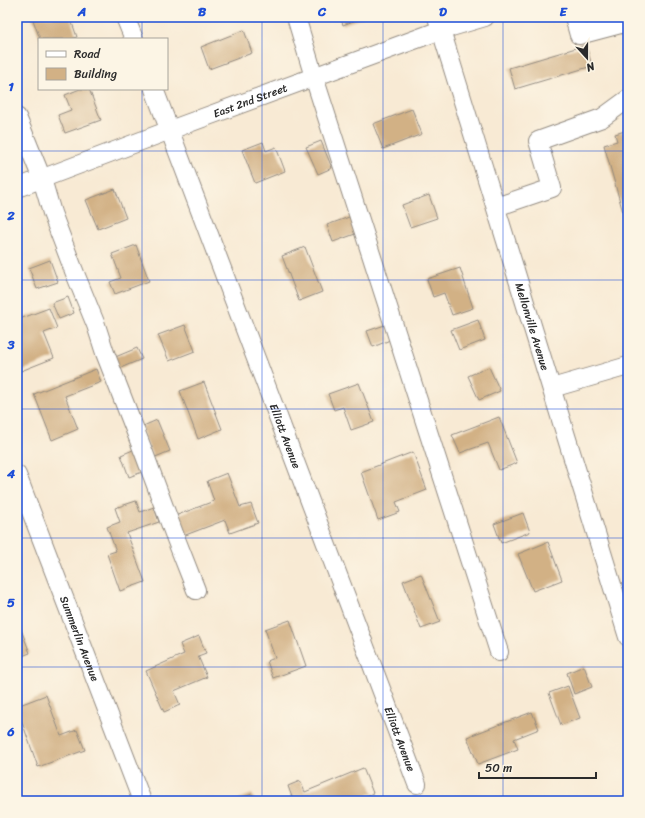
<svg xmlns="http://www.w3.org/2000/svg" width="645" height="818" font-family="Sriracha,sans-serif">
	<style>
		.building { fill: #d2b185 }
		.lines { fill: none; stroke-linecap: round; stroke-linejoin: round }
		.minor-casing { stroke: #928a80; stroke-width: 20 }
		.minor { stroke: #fff; stroke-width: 18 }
		.grid { fill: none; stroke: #1d4ed8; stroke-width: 1; stroke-opacity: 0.55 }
		.labels { text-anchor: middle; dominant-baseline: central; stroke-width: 4; stroke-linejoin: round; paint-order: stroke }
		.street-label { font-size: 11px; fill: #2b2b2b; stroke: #fcf5e5 }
		.neatline { fill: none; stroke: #1d4ed8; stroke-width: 1.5 }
		.grid-label { font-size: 13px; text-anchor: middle; font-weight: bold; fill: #1d4ed8 }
	</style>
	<rect width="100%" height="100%" fill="#fcf5e5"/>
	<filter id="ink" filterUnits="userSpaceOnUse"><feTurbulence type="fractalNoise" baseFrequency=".025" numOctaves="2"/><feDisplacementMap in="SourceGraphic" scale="8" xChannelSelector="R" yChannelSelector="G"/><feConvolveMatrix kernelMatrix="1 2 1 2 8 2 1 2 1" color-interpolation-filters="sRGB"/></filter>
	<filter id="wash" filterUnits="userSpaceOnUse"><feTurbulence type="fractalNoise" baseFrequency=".012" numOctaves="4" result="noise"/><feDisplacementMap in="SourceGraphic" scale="16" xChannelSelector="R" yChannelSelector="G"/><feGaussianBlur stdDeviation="0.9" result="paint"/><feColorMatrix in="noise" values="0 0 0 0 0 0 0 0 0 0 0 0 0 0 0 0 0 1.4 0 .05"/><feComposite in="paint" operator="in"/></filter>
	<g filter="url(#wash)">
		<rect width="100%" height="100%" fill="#f8ead4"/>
		<g id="blocks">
			<!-- building -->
			<path class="building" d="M32,17H70L77,37L71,39H40Z
				M340,17H364L343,25Z
				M244,30L252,53L209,69L201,47Z
				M586,45L592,66L515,89L509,68Z
				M80,89H89L101,120L65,133L58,115L71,110L65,95Z
				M412,109L422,134L383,149L373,124Z
				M628,130V230L604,145L617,141L615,134Z
				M321,141L332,168L318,174L306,147Z
				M263,142L266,151L276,147L285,171L255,183L242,150Z
				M115,189L126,218L98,229L86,200Z
				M429,195L437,218L410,227L402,205Z
				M352,216L358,233L333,242L327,225Z
				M136,245L149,281L115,294L110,282L121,278L112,254Z
				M305,247L322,292L299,301L282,256Z
				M50,260L58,282L37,289L29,268Z
				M460,268L473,308L452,315L444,293L433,297L427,279Z
				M68,297L74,313L59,319L52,303Z
				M49,308L57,328L44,333L54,358L21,371L17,361V334L19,333L17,328V320Z
				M478,320L485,340L459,350L451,330Z
				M185,325L195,351L169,361L158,335Z
				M385,325L390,340L373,347L367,331Z
				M137,348L142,359L118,369L113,358Z
				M489,367L500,391L479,400L468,376Z
				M96,369L101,382L65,396L78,429L52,440L34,394Z
				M204,382L222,429L198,439L180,391Z
				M359,383L374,422L351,430L343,407L334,410L328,394Z
				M499,417L517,463L499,470L488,443L460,453L452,435Z
				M157,420L170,451L153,458L141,427Z
				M133,450L142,472L129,477L121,455Z
				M413,452L427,490L396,502L400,512L378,520L361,472Z
				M227,473L240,507L251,504L258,523L230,533L225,520L183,536L175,516L214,501L207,481Z
				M136,501L140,512L154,507L159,522L127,533L145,582L120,591L107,554L116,551L107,527L120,522L115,508Z
				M523,513L530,532L501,543L494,524Z
				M548,542L562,580L533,591L518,554Z
				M421,574L440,622L421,629L403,581Z
				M17,619L30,653L17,658Z
				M290,620L306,666L273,678L267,661L275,658L265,629Z
				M199,636L206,653L198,656L207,677L174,691L180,705L164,712L146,671L184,654L180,644Z
				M584,666L592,687L574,694L567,673Z
				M568,686L580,718L561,725L549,693Z
				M46,695L61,736L77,730L85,750L38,767L17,708V706Z
				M532,712L539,729L514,739L518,749L478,764L467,737Z
				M363,768L373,793L354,801H282L292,797L288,786L300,781L305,792Z
				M252,794L255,801H234Z"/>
		</g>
	</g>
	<g filter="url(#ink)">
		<use href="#blocks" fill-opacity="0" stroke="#928a80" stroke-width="1"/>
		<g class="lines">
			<defs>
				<g id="minor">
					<path d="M125,17L134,39"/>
					<path d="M296,17L314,77L499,652"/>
					<path id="s1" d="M437,17L628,637"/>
					<path d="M574,17L579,35L628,22"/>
					<path id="s2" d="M154,89L417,784"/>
					<path d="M17,117L42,179L52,213L74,271L96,325L105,353L144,453L176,539L196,590"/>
					<path id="s3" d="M17,188L170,130L441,30L485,17"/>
					<path d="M496,207L552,188L538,141L602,118L628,99"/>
					<path d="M552,388L628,366"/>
					<path id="s4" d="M17,475L142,801"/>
				</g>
			</defs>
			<!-- minor casing -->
			<use href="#minor" class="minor-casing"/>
			<!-- minor -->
			<use href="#minor" class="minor"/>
		</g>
	</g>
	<!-- grid -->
	<path class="grid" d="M142,17V39M262,17V801M383,17V801M503,17V801M142,89V801M17,151H628M17,280H628M17,409H628M17,538H628M17,667H628"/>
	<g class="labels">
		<!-- street labels -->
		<g class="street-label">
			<text stroke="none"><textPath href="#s3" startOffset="249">East 2nd Street</textPath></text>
			<text stroke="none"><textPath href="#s1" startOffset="324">Mellonville Avenue</textPath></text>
			<text stroke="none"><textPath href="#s2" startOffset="371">Elliott Avenue</textPath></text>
			<text stroke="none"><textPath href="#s4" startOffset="175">Summerlin Avenue</textPath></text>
			<text stroke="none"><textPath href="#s2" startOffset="695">Elliott Avenue</textPath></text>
		</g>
	</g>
	<!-- margin -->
	<rect width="645" height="818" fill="none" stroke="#fcf5e5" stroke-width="44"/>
	<!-- legend -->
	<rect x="38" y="38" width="130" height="52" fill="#fcf5e5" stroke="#a8a49b"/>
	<rect x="46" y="51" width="20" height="6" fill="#ffffff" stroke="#a8a49b"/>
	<text x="74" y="58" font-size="12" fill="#2b2b2b">Road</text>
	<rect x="46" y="68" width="20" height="12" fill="#d2b185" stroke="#a8a49b"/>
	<text x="74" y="78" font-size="12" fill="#2b2b2b">Building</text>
	<!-- north arrow -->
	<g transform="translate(587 58) rotate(159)" stroke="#fcf5e5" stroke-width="3" paint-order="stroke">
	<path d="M0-3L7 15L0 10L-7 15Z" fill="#2b2b2b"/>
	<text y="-6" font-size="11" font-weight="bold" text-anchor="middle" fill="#2b2b2b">N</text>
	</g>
	<!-- scale -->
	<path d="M479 772v6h117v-6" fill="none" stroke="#2b2b2b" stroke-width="2"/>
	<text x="485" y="772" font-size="12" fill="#2b2b2b" stroke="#fcf5e5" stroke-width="3" paint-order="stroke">50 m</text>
	<rect x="22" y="22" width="601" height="774" class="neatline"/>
	<g class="grid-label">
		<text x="82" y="16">A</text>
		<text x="202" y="16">B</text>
		<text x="322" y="16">C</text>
		<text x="443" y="16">D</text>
		<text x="563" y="16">E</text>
		<text x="11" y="91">1</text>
		<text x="11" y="220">2</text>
		<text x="11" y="349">3</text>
		<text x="11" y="478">4</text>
		<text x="11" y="607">5</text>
		<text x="11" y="736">6</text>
	</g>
</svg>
